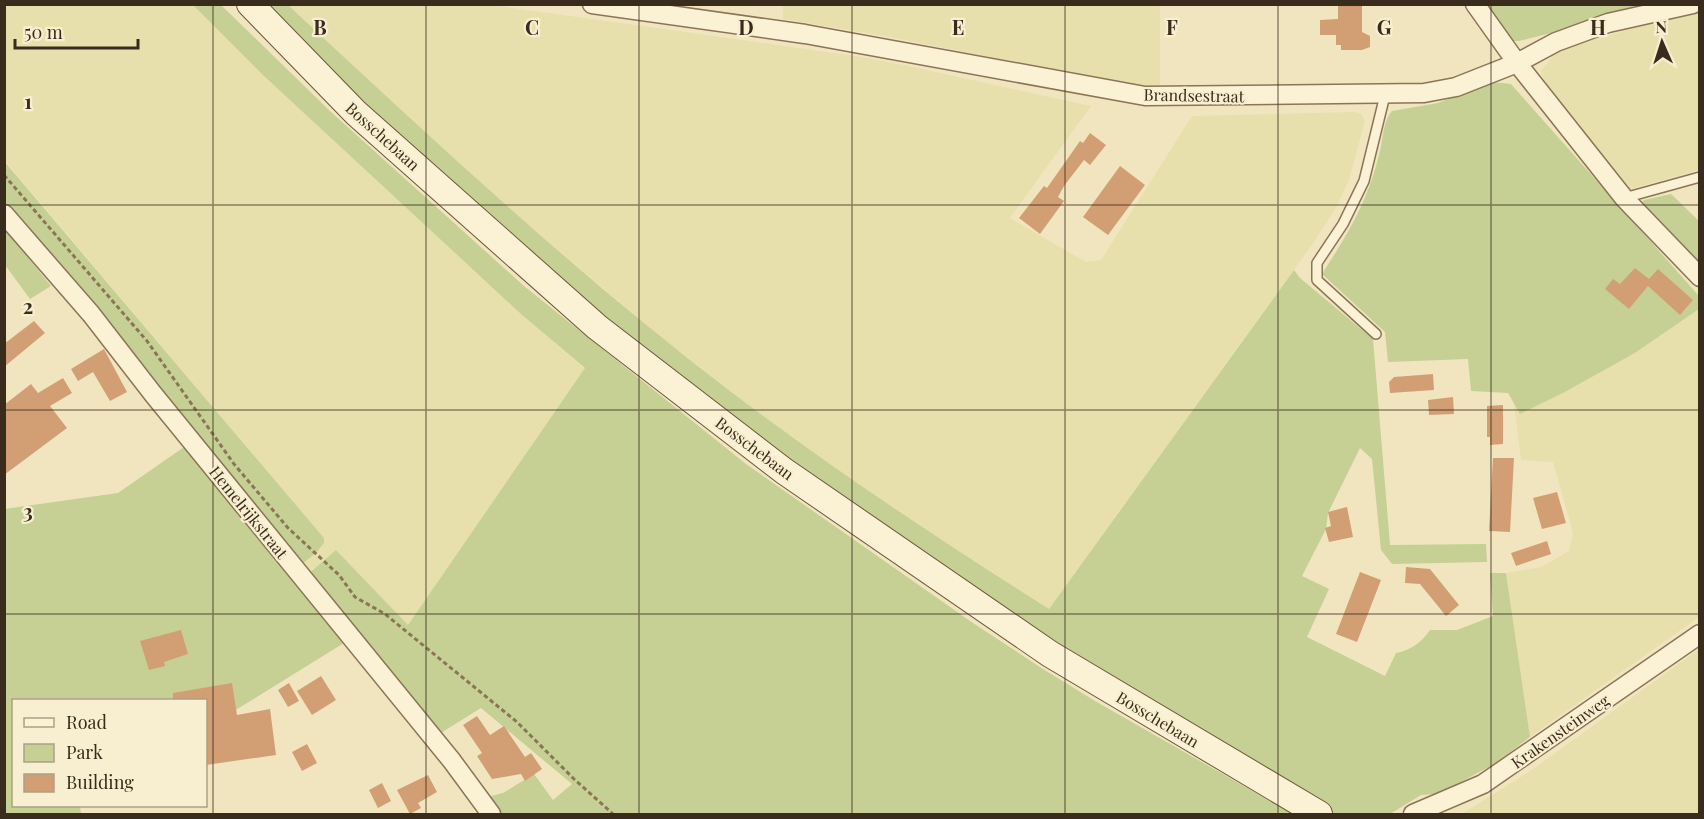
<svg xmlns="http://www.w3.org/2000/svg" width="1704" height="819" font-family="'Playfair Display',serif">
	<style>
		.farmland { fill: #e7e0ad }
		.green { fill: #c6d094 }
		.building { fill: #d29f74 }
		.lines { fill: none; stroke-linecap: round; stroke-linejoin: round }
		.lane-casing { stroke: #8b7557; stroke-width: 12 }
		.street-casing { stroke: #8b7557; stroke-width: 21 }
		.secondary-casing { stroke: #6d563a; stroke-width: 28 }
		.path { stroke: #8b7557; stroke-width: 3; stroke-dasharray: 4.5 3; stroke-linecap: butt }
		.lane { stroke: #fbf1d4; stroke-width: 9 }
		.street { stroke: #fbf1d4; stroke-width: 18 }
		.secondary { stroke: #fbf1d4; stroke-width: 26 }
		.grid { fill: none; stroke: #3a2c1c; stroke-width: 1.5; stroke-opacity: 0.55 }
		.labels { text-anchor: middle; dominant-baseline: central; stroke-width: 4.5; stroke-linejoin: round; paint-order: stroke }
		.street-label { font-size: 16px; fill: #3a2c1c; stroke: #f8eed0 }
		.grid-label { font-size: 20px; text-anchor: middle; font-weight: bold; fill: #3a2c1c; stroke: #f8eed0; stroke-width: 4.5; stroke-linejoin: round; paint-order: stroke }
	</style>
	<rect width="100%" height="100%" fill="#f1e5c0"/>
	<!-- farmland -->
	<path class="farmland" d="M783,4L1160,5V87L1142,88L890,37L783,19Z
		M4,5H193L264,76L522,315L585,369L408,625L336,550L306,576L298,567L316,553L324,543V538L5,161Z
		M288,5H492L856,56L904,65L1091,106L1010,218L1086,262L1101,260L1192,116L1354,112L1361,114L1365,121L1349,180L1337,206L1316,239L1049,609L932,535L831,467L729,390L656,333L485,188Z
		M1699,13V170L1630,189L1551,91L1541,74V71L1554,54L1559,50L1647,24Z
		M1699,309V617L1530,737L1506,573L1541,567L1569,551L1573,533L1553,462L1521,460L1514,404L1520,414L1563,393L1635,353Z
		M1699,649V814H1462L1533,769Z"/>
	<!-- green -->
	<path class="green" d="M193,5H221L331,112L524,286L746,464L973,623L1043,669L1095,701L1293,814H495L483,798L503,793L534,774L553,800L572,784L481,708L436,736L306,576L336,550L408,625L585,368L522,315L264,76Z
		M251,5H288C431,138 574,272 730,391C832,469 940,540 1049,609L1294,270L1300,278L1373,339L1390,545L1486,544L1487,562L1392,564L1381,550L1372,459L1360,448L1328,513L1326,529L1302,576L1329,589L1307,637L1385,676L1396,653C1411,650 1421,643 1430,630H1457L1493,616L1490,573H1506L1530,737L1496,763L1446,790L1436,794L1421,795L1390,814H1333L1189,733L1021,627L693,395Z
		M1472,5H1664L1519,41H1508Z
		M1492,82L1511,84L1699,296V309L1635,353L1563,393L1520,414L1508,393L1471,391L1468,359L1388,362L1385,332L1322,274C1349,232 1368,201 1380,151C1383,139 1383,121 1392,111L1438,103Z
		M4,161L324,538V543L316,553L298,567L5,209Z
		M1671,194L1699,221V268L1641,204L1644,200Z
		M5,229L51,286L30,299L5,265Z
		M184,447L344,643L234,711L206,713V700H14V806H80L81,814H5L4,509L118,493Z"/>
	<!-- building -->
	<path class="building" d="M1338,4H1362V32L1370,36V47L1362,50H1341V45H1336V35H1320V20L1338,19Z
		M1090,133L1106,145L1090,165L1084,160L1064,186L1058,197L1064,201L1040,234L1019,218L1044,186L1047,188L1080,141L1083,143Z
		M1120,166L1145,185L1108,235L1083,217Z
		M1635,268L1649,279L1658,269L1693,300L1680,315L1648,286L1629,309L1605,289L1613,279L1620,284Z
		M34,321L45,333L4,367V344Z
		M104,349L127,392L110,401L93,372L78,381L71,369Z
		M1433,374L1434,390L1390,393L1389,382L1394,377Z
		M63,378L72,393L50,406L67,428L4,475V405L31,384L38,393Z
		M1453,397L1454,414L1429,415L1428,400Z
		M1503,405V444L1490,445V437H1487V406Z
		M1493,458H1514L1510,532L1489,531Z
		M1557,492L1566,523L1542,529L1533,498Z
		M1347,507L1353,537L1329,542L1325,528L1331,526L1328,512Z
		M1547,541L1551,554L1516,566L1511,553Z
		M1406,567L1430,569L1459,605L1446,616L1420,584L1405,583Z
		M1360,572L1381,580L1357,642L1336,634Z
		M181,630L188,654L164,662L165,666L149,670L140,641Z
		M321,676L336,700L312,715L297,691Z
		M232,683L237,715L270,709L276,755L206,765V700H173V693Z
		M289,683L299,701L288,707L278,690Z
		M477,716L490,735L504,726L525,757L531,753L542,769L525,781L521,774L492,779L477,756L482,753L463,725Z
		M307,744L317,763L302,771L292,752Z
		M428,775L437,792L418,803L421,808L410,814L397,790Z
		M382,783L391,801L378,808L369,790Z"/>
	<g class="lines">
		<defs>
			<path id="lane" d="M1624,198L1700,177
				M1376,334L1317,280V263L1343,224L1364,181L1385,95"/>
			<path id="street" d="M592,4L805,34L1145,96L1424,93L1456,87L1517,63L1556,42L1608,23L1693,4
				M1475,4L1517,63L1624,198L1700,277
				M4,214L91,314L153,394L452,761L491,814
				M1413,814L1483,784L1700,634"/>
			<path id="secondary" d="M250,4L356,113L597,327L784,471L1050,654L1319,814"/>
		</defs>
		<!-- lane casing -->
		<use href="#lane" class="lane-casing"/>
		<!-- street casing -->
		<use href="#street" class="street-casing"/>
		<!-- secondary casing -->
		<use href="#secondary" class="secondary-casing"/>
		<!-- path -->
		<path class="path" d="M4,175L147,341L234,464L288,528L339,575L355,597L385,614L517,722L574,779L613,814"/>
		<!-- lane -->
		<use href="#lane" class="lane"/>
		<!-- street -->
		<use href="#street" class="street"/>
		<!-- secondary -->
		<use href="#secondary" class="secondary"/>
	</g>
	<!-- grid -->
	<path class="grid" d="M213,4V814M426,4V814M639,4V814M852,4V814M1065,4V814M1278,4V814M1491,4V814M4,205H1700M4,410H1700M4,614H1700"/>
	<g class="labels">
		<!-- street labels -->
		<g class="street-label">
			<text transform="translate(1194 95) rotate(1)">Brandsestraat</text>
			<text transform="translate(383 136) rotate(42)">Bosschebaan</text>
			<text transform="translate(755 448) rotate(37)">Bosschebaan</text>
			<text transform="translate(249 512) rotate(51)">Hemelrijkstraat</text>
			<text transform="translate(1158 719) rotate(31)">Bosschebaan</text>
			<text transform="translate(1560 731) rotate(-35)">Krakensteinweg</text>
		</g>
	</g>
	<g class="grid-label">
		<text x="320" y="35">B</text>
		<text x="532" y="35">C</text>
		<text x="746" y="35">D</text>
		<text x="958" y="35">E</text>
		<text x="1172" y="35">F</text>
		<text x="1384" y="35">G</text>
		<text x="1598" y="35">H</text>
		<text x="28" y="109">1</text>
		<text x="28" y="314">2</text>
		<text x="28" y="519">3</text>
	</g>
	<!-- border -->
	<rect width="1704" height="819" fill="none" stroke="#3a2c1c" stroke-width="12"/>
	<!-- legend -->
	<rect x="12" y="699" width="195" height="108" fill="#f8eed0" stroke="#aca088" stroke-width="1.5"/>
	<rect x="24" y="718" width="30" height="9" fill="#fbf1d4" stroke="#aca088" stroke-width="1.5"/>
	<text x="66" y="729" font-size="18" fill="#3a2c1c">Road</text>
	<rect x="24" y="744" width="30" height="18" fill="#c6d094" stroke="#aca088" stroke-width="1.5"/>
	<text x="66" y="759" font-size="18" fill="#3a2c1c">Park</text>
	<rect x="24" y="774" width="30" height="18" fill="#d29f74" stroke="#aca088" stroke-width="1.5"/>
	<text x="66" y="789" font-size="18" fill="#3a2c1c">Building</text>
	<!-- north arrow -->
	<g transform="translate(1662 42) rotate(357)" stroke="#f8eed0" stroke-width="4.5" paint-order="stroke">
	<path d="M0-4.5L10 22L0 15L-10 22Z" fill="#3a2c1c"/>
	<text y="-9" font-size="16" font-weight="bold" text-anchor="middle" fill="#3a2c1c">N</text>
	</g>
	<!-- scale -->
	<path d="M15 39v9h123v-9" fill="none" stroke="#3a2c1c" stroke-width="3"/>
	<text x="24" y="39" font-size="18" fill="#3a2c1c" stroke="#f8eed0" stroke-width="4.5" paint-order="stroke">50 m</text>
</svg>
